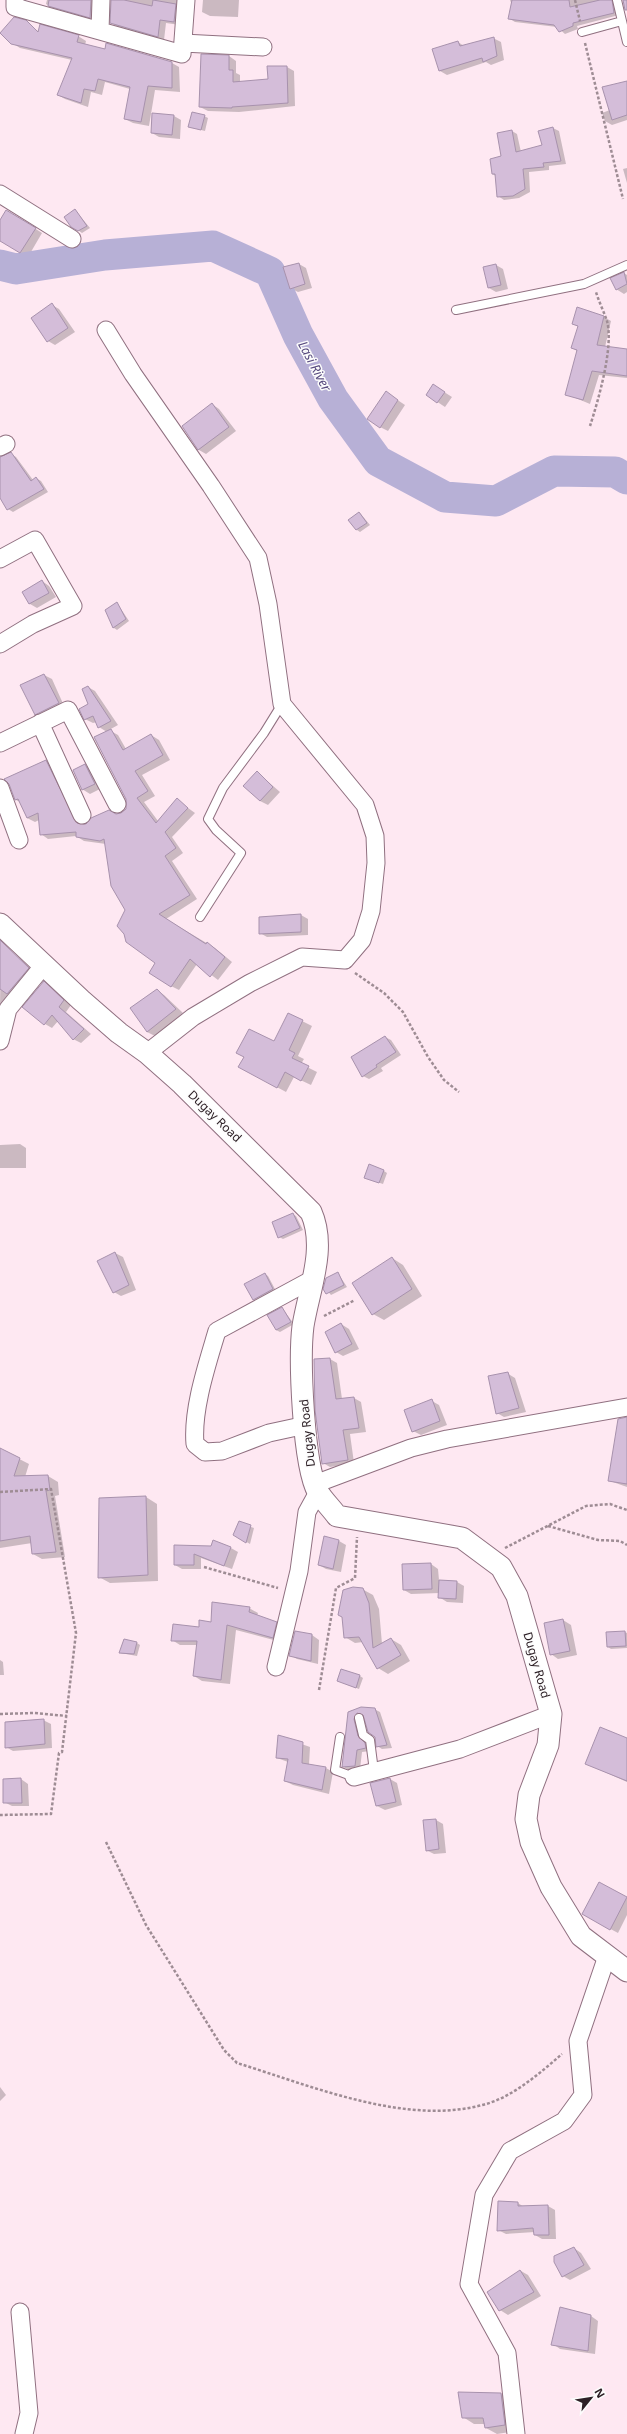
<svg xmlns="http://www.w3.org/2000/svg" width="627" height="2434" font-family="'Noto Sans',sans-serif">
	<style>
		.shadow { fill: #0003 }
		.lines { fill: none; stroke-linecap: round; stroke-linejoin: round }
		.river { stroke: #b7b0d6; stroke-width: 31 }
		.building { fill: #d4bdd9; stroke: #a892ad }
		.service-casing { stroke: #907080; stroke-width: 10 }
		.minor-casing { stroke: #907080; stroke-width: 19 }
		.tertiary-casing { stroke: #907080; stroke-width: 23 }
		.path { stroke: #9e8c94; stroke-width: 2.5; stroke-dasharray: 3 2; stroke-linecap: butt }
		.service { stroke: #fff; stroke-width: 8 }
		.minor { stroke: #fff; stroke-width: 17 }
		.tertiary { stroke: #fff; stroke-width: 21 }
		.labels { text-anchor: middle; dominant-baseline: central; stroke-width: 3; stroke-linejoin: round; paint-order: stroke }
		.street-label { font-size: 12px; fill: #2d2026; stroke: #fcfcfc }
		.water-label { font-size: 13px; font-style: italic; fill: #574a7e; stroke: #fcfcfc }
	</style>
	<rect width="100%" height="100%" fill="#fee8f2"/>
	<!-- shadow -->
	<path class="shadow" d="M47,0H98L97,21L52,8L46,4Z
		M111,0H184L180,25L166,23L164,40L118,27L111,23Z
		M203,0H239L238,17L210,16L202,12Z
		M510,0H618L619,15L577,26L578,29L565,34L557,27L515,22L510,19L512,5Z
		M25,21L39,32L78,36L86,41L85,45L172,63L179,67L180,92L155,90L149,126L133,123L125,119L130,89L105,82L102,95L91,92L88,107L65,99L58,95L72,60L20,48L12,43Z
		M493,38L501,42L504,60L491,65L486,62L447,75L440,71L458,42L464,46Z
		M229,56L236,61V73L240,75V83L269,80L287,67L294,71L295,106L239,112L208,111L200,107Z
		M627,82V120L612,125L605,121L602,113L610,110Z
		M153,114L174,116L181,120L180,139L159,137L152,133Z
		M204,116L208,118L205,131L189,127Z
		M553,128L559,131L566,164L549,166V170L529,172L530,192L519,198L504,200L498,196L496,176L492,174L502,157L512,131L517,134L521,152L543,146Z
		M627,168V183L623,169Z
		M75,210L90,228L82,233L72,226Z
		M14,215L42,233L28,257L0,240V222Z
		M299,264L306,268L312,288L298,292L290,288Z
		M496,265L503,269L508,289L496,292L489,288Z
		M624,273L627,275V292L624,294L616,289Z
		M52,305L59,309L75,332L55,345L48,341Z
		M604,317L611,321L605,347L627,350V378L599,375L590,404L566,394L577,351L572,348L579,327L573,324Z
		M441,390L452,397L445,407L427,395Z
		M393,397L405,405L388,431L380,427Z
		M212,404L219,409L236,431L206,454L199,450L183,426Z
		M11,454L16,457L33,480L36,478L41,481L48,492L13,512L8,509L0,496V458Z
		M360,513L370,525L360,532L357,530Z
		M42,581L49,586L56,597L37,608L30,604L23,592Z
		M117,603L129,621L117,630L114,628L106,610Z
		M44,675L52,679L65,708L43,718L35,714Z
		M88,687L95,691L118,725L109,730L118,735L126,749L151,735L159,740L170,760L142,775L155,796L144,802L158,821L177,800L195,813L172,837L183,853L172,861L197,899L166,919L215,948L232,962L218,980L197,964L179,990L171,986L127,910L106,844L84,841L76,836L48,839L41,834L39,820L35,822L27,818L20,802L16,800L10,784L46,761L53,765L82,825L122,814L127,809V799L107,732L99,727L97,722L93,723L85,719L89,704Z
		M85,765L92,770L102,788L90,794L82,789Z
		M257,772L280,792L268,805L260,801Z
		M301,915L308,919V935L267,937L260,933Z
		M1,943L34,971L5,1008L0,1005Z
		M44,983L71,1005L66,1012L91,1034L81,1043L73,1039L58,1021L52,1028L45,1024Z
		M157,990L164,995L183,1013L155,1036L147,1032Z
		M288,1014L312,1026L298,1056L304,1059L301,1064L317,1072L311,1085L294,1077L286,1092L249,1072L245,1057L274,1043Z
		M385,1037L391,1040L401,1055L381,1068L383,1071L369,1079L363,1076Z
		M20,1144L26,1148V1168H0V1145Z
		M384,1171L387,1173L383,1184L368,1179Z
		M292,1214L296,1216L303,1230L283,1239L279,1237Z
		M115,1253L123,1257L136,1290L121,1296L114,1292Z
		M392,1258L403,1265L422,1296L384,1320L373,1314Z
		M338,1273L347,1287L331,1295L325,1288Z
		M265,1274L268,1276L276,1291L257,1301L254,1299Z
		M282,1308L294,1324L280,1332L276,1330Z
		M341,1324L349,1329L359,1349L343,1356L336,1352Z
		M330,1359L337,1363L342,1399L354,1398L361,1402L366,1432L350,1434L354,1463L330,1467L323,1463Z
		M507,1373L515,1378L526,1412L504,1417L497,1413Z
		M432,1401L439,1405L447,1425L421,1435L413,1431Z
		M627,1419V1487L610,1481Z
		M0,1449L29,1464L25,1477L48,1476L58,1482L59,1495L55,1496L65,1557L42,1559L33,1554L32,1543L0,1548Z
		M146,1497L157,1504L158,1581L110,1583L99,1577L100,1499Z
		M239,1523L254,1528L250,1544L235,1535Z
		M325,1538L339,1541L346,1545L341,1572L326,1569L319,1565Z
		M175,1546L231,1548L238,1552L232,1569L201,1558V1569H182L175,1565Z
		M431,1564L438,1569L439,1580L457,1582L464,1586L463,1603L447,1602L439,1597L440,1593L411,1594L404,1590Z
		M362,1589L373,1595L379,1609L382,1644L391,1639L401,1645L410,1661L388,1674L378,1668L363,1642L355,1643L345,1637Z
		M249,1608L258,1613L257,1616L285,1627L281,1642L236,1630L230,1684L202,1681L194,1676L197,1645H180L172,1640Z
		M563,1620L571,1625L577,1655L558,1659L551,1654Z
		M625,1632L627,1633V1648L611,1649L608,1647Z
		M312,1635L319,1640L318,1664L297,1659L290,1655Z
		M137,1643L140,1645L137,1656L120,1653Z
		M0,1660L3,1662L4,1675H0Z
		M360,1676L363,1678L359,1689L341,1682Z
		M374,1709L380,1712L392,1748L382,1749L377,1746L376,1737L365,1716H361L358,1722L363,1740L370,1747V1751L362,1752L360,1769H347L342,1766L349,1712Z
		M43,1720L51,1724L52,1748L13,1751L6,1747Z
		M279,1736L310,1747L309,1765L326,1768L333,1772L329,1794L293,1785L285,1781L288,1762L277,1758Z
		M627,1739V1782L587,1764Z
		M21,1779L28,1784L29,1806H12L4,1802Z
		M390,1779L397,1783L402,1805L385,1810L377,1806Z
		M436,1820L443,1824L446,1853L434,1854L426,1850Z
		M599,1883L627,1898V1915L618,1933L590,1918Z
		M0,2087L6,2095L0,2101Z
		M518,2203L524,2207L548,2206L555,2210L556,2239H542L535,2235V2232L506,2234L498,2230Z
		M574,2248L581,2253L591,2269L570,2280L563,2276Z
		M521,2271L528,2275L541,2296L508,2315L500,2310L489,2292Z
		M591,2316L598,2321L595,2354L560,2349L553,2344Z
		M501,2394L512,2400L516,2431L497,2434L486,2428L485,2424H474L463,2417Z"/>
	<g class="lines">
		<!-- river -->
		<path class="river" d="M0,265L16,269L105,255L213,246L270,272L298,335L333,399L378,461L445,497L496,501L554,471L615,472L627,479"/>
	</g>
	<!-- building -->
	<path class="building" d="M49,0H91L90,18L48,6Z
		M111,0H124L152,6L153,0L176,4L174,22L160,20L158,37L110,23Z
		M512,0H569L570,7L600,0H612L614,13L573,23V26L559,32L554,25L508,19Z
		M623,0H627V10H625Z
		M14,17L26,20L38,32L40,24L79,35L77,42L105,49L106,43L172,62V88L148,86L141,122L124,119L130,87L98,79L95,91L84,89L81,103L57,95L72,58L11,44L0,33Z
		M494,37L497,56L483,62L482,58L439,71L432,49L458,41L460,46Z
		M201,54L229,55V70H233V82L268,79L267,66H287L288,103L232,107V108L199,107Z
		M627,81V115L612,120L602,87Z
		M192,112L205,115L201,130L188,127Z
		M152,113L174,115L172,135L151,133Z
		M553,127L561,161L543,163L544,167L523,169L525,189L513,196L497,197L495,174H492L490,159L501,156L497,133L512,130L516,152L542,145L538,131Z
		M75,209L87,226L78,231L71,227L64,217Z
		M6,210L36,228L20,253L0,241V220Z
		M299,263L305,284L290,289L283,267Z
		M496,264L501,285L488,288L483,267Z
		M624,272L627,284L616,290L610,278Z
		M52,303L68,328L47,342L31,318Z
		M577,307L604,316L597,345L627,349V376L592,371L583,400L565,395L577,350L571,348L578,326L572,324Z
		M433,384L445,392L437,403L426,395Z
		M386,391L398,400L380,428L367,419Z
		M212,403L229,427L198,450L182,426Z
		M11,452L31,481L36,477L44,489L7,510L0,498V457Z
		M359,512L367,523L356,530L348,520Z
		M42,580L49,593L29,604L22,592Z
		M117,602L126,619L113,628L105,610Z
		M44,674L59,703L35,715L20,685Z
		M88,686L111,721L98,728L93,716L84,720L79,709L88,704L82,689Z
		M111,729L123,750L151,734L163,755L135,771L148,791L137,798L156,823L177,798L188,808L165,832L176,848L165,856L190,895L159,914L206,944L207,942L225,957L210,977L190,959L171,987L149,973L155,963L126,942L124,934L117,926L125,910L111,886L104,839L100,841L76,837V832L40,835L38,813L27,818L18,799L15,800L9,784L4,779L46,760L77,823L86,824L91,818L109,810L116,814L121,813L126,809V799L94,737Z
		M85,764L95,784L82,790L73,770Z
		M257,771L273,787L260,801L243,786Z
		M301,914V932L259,934V917Z
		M0,940L29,968L7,994L0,989Z
		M44,981L64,1000L59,1007L84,1029L73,1040L52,1015L44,1025L22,1007Z
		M157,989L176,1009L147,1032L130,1008Z
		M288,1013L303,1020L289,1050L295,1053L292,1058L309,1066L301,1081L285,1072L277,1088L238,1067L244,1057L236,1053L249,1029L274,1041Z
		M385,1036L396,1052L376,1065L377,1067L362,1077L351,1057Z
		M369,1164L384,1170L379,1183L364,1178Z
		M293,1213L300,1228L278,1238L272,1222Z
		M115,1252L129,1285L113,1293L97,1261Z
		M392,1257L412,1289L372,1315L352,1283Z
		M338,1272L344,1285L326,1294L323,1289L326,1278Z
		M265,1273L273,1289L253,1300L244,1284Z
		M282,1307L291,1322L276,1330L267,1315Z
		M341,1323L352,1344L335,1353L325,1332Z
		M330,1358L336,1399L354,1397L359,1428L343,1430L348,1460L322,1464L315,1410L314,1359Z
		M508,1372L519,1408L496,1414L488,1376Z
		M432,1399L440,1421L412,1432L404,1410Z
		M627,1417V1484L608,1481L618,1419Z
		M0,1448L20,1458L14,1476L48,1475L50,1490L46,1491L56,1552L32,1554L30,1536L0,1541Z
		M146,1496L148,1575L98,1578L99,1498Z
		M239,1521L251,1525L246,1543L233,1535Z
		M324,1536L339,1540L333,1569L318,1565Z
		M213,1540L231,1547L224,1566L194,1554V1565H174V1545L211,1546Z
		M431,1563L432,1589L403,1590L402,1564Z
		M439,1580L457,1581L456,1599L438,1598Z
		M353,1587L363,1588L369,1603L373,1648L391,1638L401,1655L377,1669L359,1637L344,1638L342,1617L338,1615L343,1590Z
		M212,1602L250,1607L249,1612L277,1622L273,1638L227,1625L221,1680L193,1676L197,1641H171L173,1624L199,1627V1620L211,1622Z
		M563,1619L570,1651L550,1655L544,1623Z
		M295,1631L312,1634L311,1661L289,1656Z
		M625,1631L626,1646L607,1647L606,1632Z
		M124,1639L137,1642L134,1654L119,1653Z
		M341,1669L360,1675L356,1688L337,1681Z
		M361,1707L375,1708L387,1745L376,1747L375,1737L368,1732L363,1715L357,1713L354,1719L358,1736L365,1743L366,1748L357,1750L355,1766L342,1767L348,1712Z
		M44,1719L45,1744L5,1748V1722Z
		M600,1727L627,1738V1781L585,1764Z
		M278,1735L303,1742L302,1763L326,1767L322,1790L284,1781L288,1759L276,1758Z
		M21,1778L22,1803H3V1779Z
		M390,1778L396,1802L376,1806L370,1783Z
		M436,1819L439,1849L426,1851L423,1820Z
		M599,1882L627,1897L610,1930L582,1914Z
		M498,2201L518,2202V2206L548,2205L549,2235H534L533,2228L497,2231Z
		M574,2247L584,2265L562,2277L554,2262V2256Z
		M520,2270L534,2292L499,2311L487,2292Z
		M560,2307L591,2315L588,2351L551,2345Z
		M458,2392L501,2393L505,2425L485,2428L483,2418H462Z"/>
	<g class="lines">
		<defs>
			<path id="service" d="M617,0L627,42
				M582,32L622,21
				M456,310L584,284L627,265
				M200,917L241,853L216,830L208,819L223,788L264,733L282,704
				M359,1718L363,1735L370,1740L374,1771
				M340,1737L335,1770L354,1777"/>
			<path id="minor" d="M15,0V7L182,54L186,0
				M100,31L101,0
				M183,43L263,47
				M0,194L72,239
				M106,330L133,374L211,486L258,558L268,604L282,704L365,805L375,836L376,863L371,911L362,940L345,960L302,957L250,983L193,1017L147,1053
				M0,447L6,444
				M0,559L35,540L73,606L33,624L0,644
				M40,723L82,815
				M0,743L68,710L117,804
				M0,788L19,840
				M0,1041L8,1009L44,965
				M306,1425L269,1433L222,1451L205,1452L195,1444C192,1409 207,1365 217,1331L313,1279
				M315,1484L411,1448L447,1439L627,1407
				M276,1667L299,1571L307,1512L318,1492
				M354,1777L460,1749L551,1714
				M20,2312L29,2413L24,2434
				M516,2434L507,2353L469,2284L484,2195L510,2151L564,2121L583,2095L578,2041L607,1956"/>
			<path id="tertiary" d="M0,924L81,1000L119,1033L147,1053L182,1084L311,1212C327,1248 309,1289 303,1326C299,1358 303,1465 318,1492C323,1500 331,1508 337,1516L462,1538L501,1567L517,1596L551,1714L548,1745L529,1795L526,1819L531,1842L551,1887L581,1936L627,1971"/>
		</defs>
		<!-- service casing -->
		<use href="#service" class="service-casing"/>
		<!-- minor casing -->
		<use href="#minor" class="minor-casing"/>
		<!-- tertiary casing -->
		<use href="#tertiary" class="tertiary-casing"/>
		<!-- path -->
		<path class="path" d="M575,0L580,21
			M585,43L623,199
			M590,426C598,401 614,347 607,321C604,312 599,302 596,292
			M355,973L384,993L403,1012L428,1057L444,1080L459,1092
			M324,1316L355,1300
			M0,1492L51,1489L76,1633L62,1752L59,1753L51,1814L0,1815
			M548,1526L598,1540L620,1541L627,1545
			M505,1548L586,1506L610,1504L627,1510
			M204,1567L278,1588
			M319,1690L336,1588L355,1578L357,1537
			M0,1714L34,1713L67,1716
			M106,1842L146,1925L224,2050L237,2063C312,2086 408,2127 486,2104C514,2096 540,2073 562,2054"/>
		<!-- service -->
		<use href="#service" class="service"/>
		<!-- minor -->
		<use href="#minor" class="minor"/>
		<!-- tertiary -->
		<use href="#tertiary" class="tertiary"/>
	</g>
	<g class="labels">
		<!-- street labels -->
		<g class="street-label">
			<text transform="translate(215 1116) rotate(44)">Dugay Road</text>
			<text transform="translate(307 1433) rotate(-96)">Dugay Road</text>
			<text transform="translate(537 1665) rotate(74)">Dugay Road</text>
		</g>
		<!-- water labels -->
		<g class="water-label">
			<text transform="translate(315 366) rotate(62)">Lasi River</text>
		</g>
	</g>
	<!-- north arrow -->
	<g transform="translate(591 2398) rotate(60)" stroke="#fcfcfc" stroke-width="3" paint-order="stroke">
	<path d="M0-3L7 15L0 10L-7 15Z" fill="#2d2026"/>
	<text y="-6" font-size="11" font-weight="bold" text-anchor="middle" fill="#2d2026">N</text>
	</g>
</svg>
